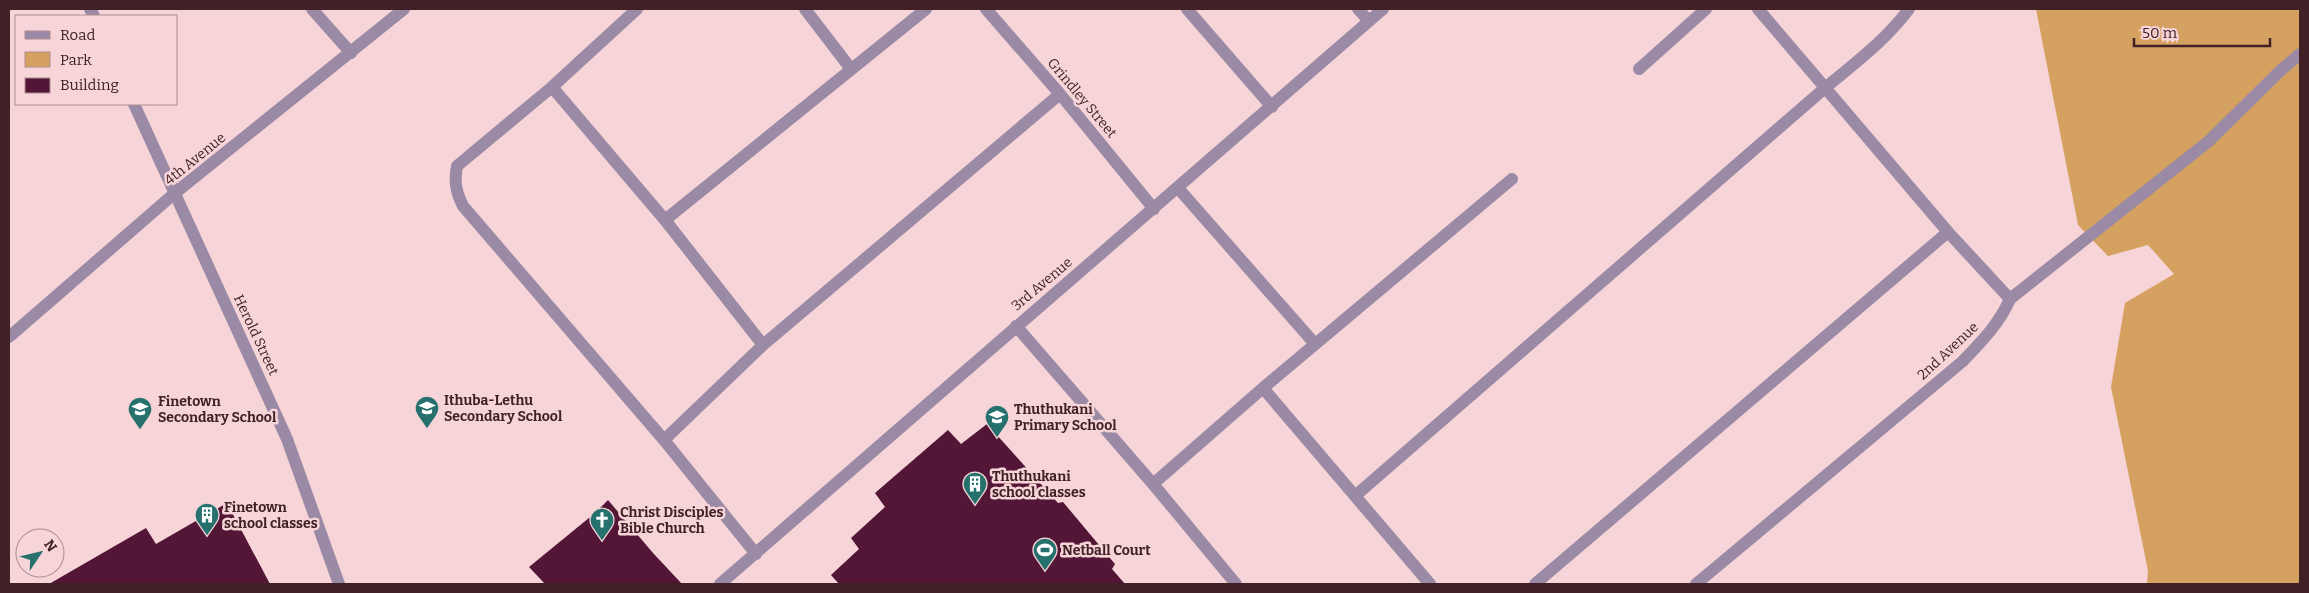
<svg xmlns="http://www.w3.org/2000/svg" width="2309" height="593" font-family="Bitter,serif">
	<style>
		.green { fill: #d4a160 }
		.building { fill: #531636 }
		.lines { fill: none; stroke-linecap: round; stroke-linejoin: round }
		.minor { stroke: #9a8aa5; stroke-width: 12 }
		.tertiary { stroke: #9a8aa5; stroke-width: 12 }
		.labels { text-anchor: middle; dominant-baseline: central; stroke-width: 5; stroke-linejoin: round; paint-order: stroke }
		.street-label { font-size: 14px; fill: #412126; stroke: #f6d4d7 }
		.poi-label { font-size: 14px; font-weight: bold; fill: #412126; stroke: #f6d4d7; text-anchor: start }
	</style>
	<rect width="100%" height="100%" fill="#f6d4d7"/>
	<!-- green -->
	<path class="green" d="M2036,9H2300V584H2147L2148,571L2111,387L2125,303L2174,274L2148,245L2108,256L2078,225Z"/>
	<!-- building -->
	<path class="building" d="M987,424L1058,503L1063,502L1115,564L1112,569L1125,584H839L831,575L859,549L851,538L885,507L875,493L948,430L961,444Z
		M608,500L653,553L682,584H545L529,567L595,513Z
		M227,503L270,584H49L146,528L156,544Z"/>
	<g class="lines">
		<!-- minor -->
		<path class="minor" d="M312,9L351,53
			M637,9L552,87L457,166C454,182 456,192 463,206L664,440L756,554
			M805,9L851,69
			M986,9L1060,94L1154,209
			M1187,9L1272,107
			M1358,9L1369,21
			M1758,9L1948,232L2010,299
			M1639,69L1706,9
			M552,87L665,220L763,345
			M1178,188L1315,344
			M665,220L926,9
			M1016,326L1153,484L1236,584
			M9,337L175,193L404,9
			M1263,388L1430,584
			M664,440L763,345L1060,94
			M1153,484L1263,388L1512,179
			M1355,496L1825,88C1855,63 1885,41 1909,9
			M720,584L1383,9
			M1535,584L1948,232
			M1696,584L1963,361C1982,341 1999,324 2010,299L2209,141L2281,70L2300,54"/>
		<!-- tertiary -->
		<path class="tertiary" d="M90,9L94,16
			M134,104L287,439L339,584"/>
	</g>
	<!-- icons -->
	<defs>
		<symbol id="school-pin" viewBox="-11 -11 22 30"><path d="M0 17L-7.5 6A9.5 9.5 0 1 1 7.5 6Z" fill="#26716e" stroke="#f6d4d7"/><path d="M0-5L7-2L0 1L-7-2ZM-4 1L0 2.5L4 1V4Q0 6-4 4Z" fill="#fff"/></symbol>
		<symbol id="building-pin" viewBox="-11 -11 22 30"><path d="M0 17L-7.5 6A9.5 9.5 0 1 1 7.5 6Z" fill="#26716e" stroke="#f6d4d7"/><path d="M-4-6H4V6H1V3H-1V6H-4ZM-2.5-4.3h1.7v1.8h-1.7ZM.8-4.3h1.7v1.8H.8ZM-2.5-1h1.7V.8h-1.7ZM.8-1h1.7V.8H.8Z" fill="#fff"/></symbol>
		<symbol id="church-pin" viewBox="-11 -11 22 30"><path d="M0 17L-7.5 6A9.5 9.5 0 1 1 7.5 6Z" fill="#26716e" stroke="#f6d4d7"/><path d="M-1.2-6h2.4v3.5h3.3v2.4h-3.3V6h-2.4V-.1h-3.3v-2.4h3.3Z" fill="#fff"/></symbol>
		<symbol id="stadium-pin" viewBox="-11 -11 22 30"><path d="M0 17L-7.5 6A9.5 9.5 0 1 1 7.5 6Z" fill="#26716e" stroke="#f6d4d7"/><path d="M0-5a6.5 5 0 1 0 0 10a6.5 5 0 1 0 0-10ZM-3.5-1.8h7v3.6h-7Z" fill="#fff"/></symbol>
	</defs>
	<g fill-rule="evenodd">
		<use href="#school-pin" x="413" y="394" width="28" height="38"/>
		<use href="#school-pin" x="126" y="395" width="28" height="38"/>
		<use href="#school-pin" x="983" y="403" width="28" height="38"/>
		<use href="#building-pin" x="961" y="470" width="28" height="38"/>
		<use href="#building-pin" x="193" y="501" width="28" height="38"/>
		<use href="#church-pin" x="588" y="506" width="28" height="38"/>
		<use href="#stadium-pin" x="1031" y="536" width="28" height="38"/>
	</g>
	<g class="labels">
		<!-- street labels -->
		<g class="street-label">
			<text transform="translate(1082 98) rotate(50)">Grindley Street</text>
			<text transform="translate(195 159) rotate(-39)">4th Avenue</text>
			<text transform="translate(1042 284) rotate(-40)">3rd Avenue</text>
			<text transform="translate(256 335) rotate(65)">Herold Street</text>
			<text transform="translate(1948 351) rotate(-43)">2nd Avenue</text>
		</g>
		<!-- poi labels -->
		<g class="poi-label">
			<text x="444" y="400">Ithuba-Lethu<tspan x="444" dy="16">Secondary School</tspan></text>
			<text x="158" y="401">Finetown<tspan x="158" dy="16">Secondary School</tspan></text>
			<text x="1014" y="409">Thuthukani<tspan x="1014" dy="16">Primary School</tspan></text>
			<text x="992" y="476">Thuthukani<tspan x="992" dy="16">school classes</tspan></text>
			<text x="224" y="507">Finetown<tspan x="224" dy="16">school classes</tspan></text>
			<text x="620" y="512">Christ Disciples<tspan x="620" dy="16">Bible Church</tspan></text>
			<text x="1062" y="550">Netball Court</text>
		</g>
	</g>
	<!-- border -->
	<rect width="2309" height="593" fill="none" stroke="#412126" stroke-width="20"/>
	<!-- legend -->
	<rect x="15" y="15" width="162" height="90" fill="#f6d4d7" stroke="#ae8c90"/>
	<rect x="25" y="31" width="25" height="8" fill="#9a8aa5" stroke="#ae8c90"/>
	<text x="60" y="40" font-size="15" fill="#412126">Road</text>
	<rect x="25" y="52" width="25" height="15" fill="#d4a160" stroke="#ae8c90"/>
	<text x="60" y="65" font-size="15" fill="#412126">Park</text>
	<rect x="25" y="78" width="25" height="15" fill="#531636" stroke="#ae8c90"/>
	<text x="60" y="90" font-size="15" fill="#412126">Building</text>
	<!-- north arrow -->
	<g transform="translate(40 553) rotate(55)"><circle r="24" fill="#f6d4d7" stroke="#ae8c90"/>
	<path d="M0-4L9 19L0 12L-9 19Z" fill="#26716e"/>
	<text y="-8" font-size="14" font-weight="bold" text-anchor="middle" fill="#412126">N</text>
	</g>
	<!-- scale -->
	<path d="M2134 38v8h136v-8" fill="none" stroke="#412126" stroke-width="2.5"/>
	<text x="2142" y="38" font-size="15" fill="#412126" stroke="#f6d4d7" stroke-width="4" paint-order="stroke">50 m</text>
</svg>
